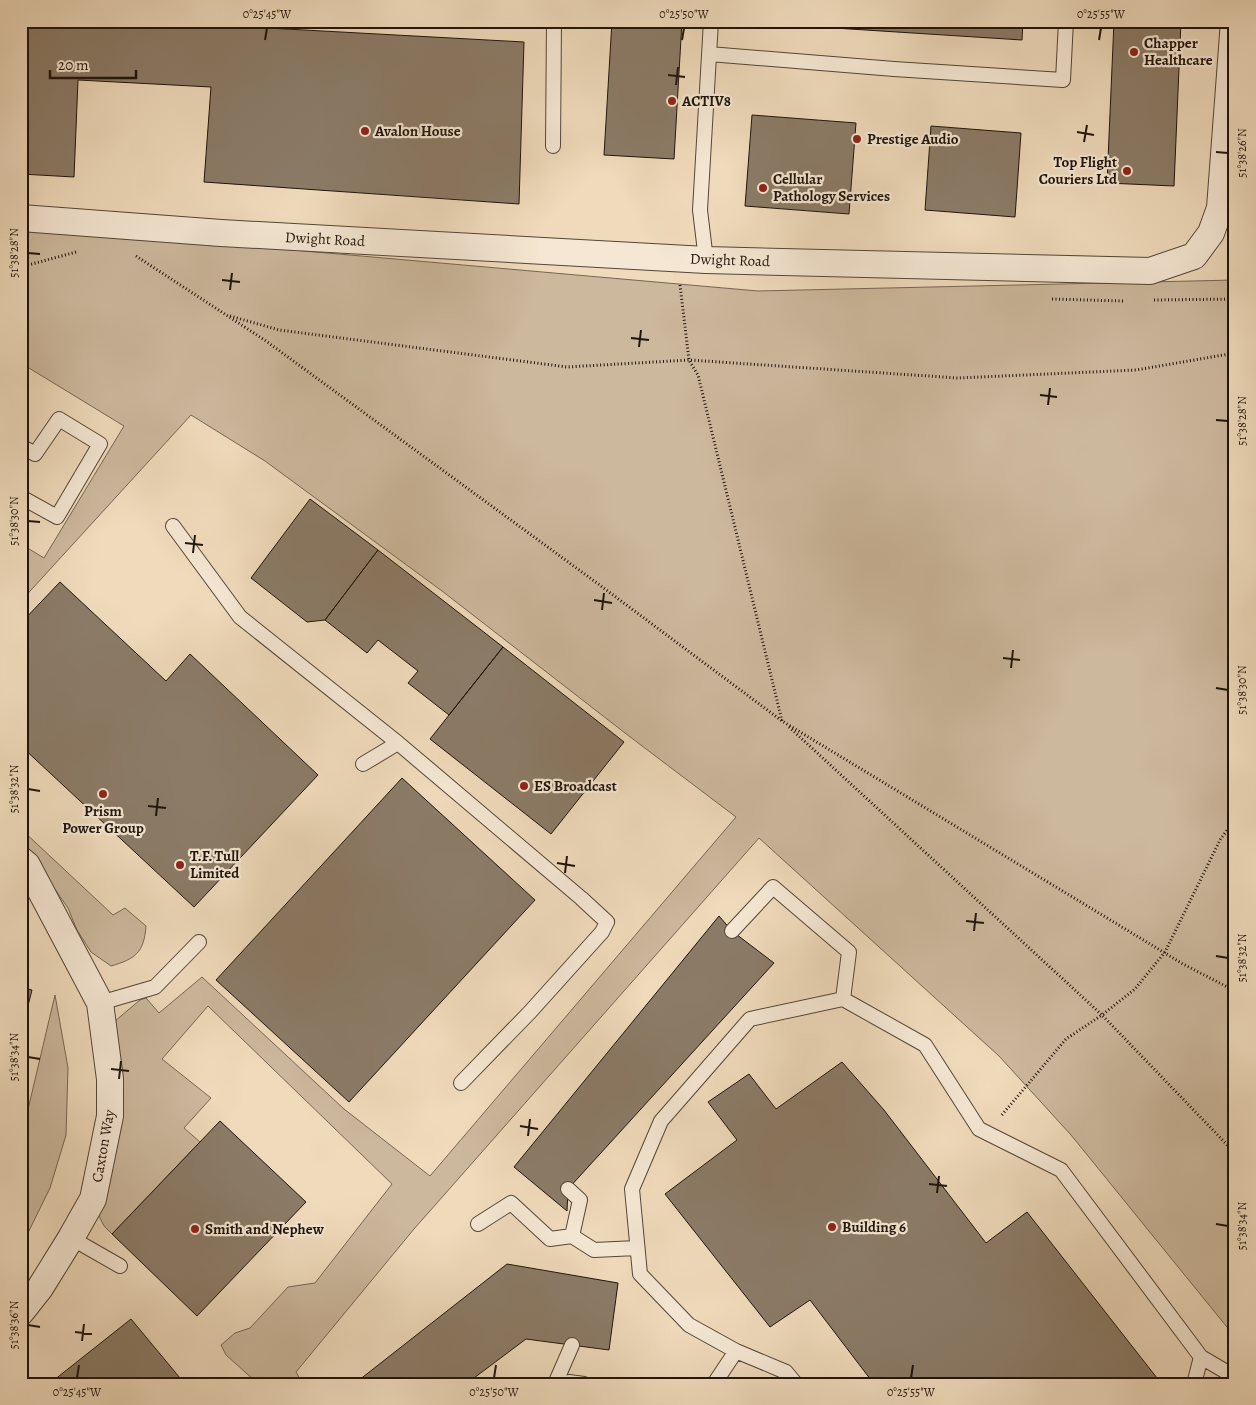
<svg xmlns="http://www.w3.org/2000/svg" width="1256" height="1405" font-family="Alegreya,serif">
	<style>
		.green { fill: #ccb89d; stroke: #766654 }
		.building { fill: #8b7b67; stroke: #1f140b }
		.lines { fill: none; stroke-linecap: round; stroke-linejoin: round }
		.lane-casing { stroke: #534637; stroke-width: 16 }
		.street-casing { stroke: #534637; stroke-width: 28 }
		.path { stroke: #1f140b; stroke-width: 3; stroke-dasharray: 1 2.5; stroke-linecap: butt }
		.lane { stroke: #f5e7d3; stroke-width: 14 }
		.street { stroke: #f5e7d3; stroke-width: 26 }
		.ticks { fill: none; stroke: #1f140b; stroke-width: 2 }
		.poi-dot { fill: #8f2418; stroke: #f5e7d3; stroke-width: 2 }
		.labels { text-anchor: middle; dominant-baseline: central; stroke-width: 4.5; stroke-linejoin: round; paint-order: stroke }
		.poi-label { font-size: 15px; font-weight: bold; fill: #1f140b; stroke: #f5e7d3; text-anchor: start }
		.street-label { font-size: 15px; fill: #1f140b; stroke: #f5e7d3 }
		.neatline { fill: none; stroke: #1f140b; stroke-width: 2 }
		.ticks-label { font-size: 12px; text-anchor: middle; fill: #1f140b }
	</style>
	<rect width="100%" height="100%" fill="#efdabb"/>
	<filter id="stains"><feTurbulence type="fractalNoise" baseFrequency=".004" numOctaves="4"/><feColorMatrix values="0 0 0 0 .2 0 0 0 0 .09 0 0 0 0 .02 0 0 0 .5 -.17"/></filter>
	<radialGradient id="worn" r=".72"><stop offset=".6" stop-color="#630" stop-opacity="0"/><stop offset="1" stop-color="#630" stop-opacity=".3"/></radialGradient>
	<!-- green -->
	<path class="green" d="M21,228L168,239L758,291L1235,280V1337L1071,1135L999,1056L759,838L414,1229L296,1372L303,1384H254L255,1381L226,1355L221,1345L235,1333L250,1328L288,1287L315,1283L392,1184L208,1006L162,1059L211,1098L184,1128L200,1142L112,1234L104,1226L97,1212L115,1021L140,1000L146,998L159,1013L202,977L344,1109L430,1176L736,817L625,733L442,591L265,461L191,415L21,601V544L44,558L124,426L24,365L21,369Z
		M21,829L113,915L125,908L146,926C144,953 135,959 111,966L91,952L77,930L68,908L34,859L21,846Z
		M55,995L68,1068L66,1135L50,1188L21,1247V1139Z"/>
	<!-- building -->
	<path class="building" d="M21,21H139L524,42L519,204L204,182L211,87L78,80L74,177L21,174Z
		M612,21H682L674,159L604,155Z
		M756,21H1023L1022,40L756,23Z
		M1114,21H1181L1174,186L1107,183Z
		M752,115L856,123L849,214L745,206Z
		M931,126L1021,133L1015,217L925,210Z
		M310,499L378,550L325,620L307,622L251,578Z
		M378,550L503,647L449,715L408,683L418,671L378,640L367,653L325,620Z
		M60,582L166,681L190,654L318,775L194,907L21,746V623Z
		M503,647L624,742L551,834L430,739Z
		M402,778L535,900L349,1102L216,980Z
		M719,916L732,931L774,963L568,1189L567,1211L514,1167Z
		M21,987L32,990L21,1033Z
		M842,1062L884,1110L986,1243L1027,1212L1157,1378L1149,1384H874L810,1300L770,1327L665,1194L737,1140L708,1102L749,1074L776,1109Z
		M220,1121L306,1202L197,1316L112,1234Z
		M507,1264L618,1283L609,1350L526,1339L466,1384H354Z
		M131,1319L185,1384H49Z"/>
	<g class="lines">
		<defs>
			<path id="lane" d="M709,54L894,69L1063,80L1066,21
				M553,146L554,21
				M706,260L700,210L711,21
				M21,446L35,454L59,419L100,444L57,517L21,497
				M173,526L240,617L398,743
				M363,764L398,743L581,898L607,922L602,932L530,1012L461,1083
				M732,931L773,887L849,952L843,999
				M100,1003L155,987L199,942
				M568,1189L580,1200L572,1236L594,1250L637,1248
				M478,1224L511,1203L550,1239L572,1236
				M71,1238L120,1266
				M736,1351L689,1325L640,1274L632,1189L661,1121L750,1019L843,999L925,1045L979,1129L1061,1170L1201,1357L1194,1384
				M1201,1357L1235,1377
				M555,1384L572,1345
				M561,1384L569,1382L584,1384
				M714,1384L736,1351L786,1372L796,1384"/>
			<path id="street" d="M21,218L221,233L706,260L1150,271L1194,256L1211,233L1220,208L1234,21
				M21,860L27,865L100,1003L110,1079V1116L93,1199L71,1238L40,1288L21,1312"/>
		</defs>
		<!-- lane casing -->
		<use href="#lane" class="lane-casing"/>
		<!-- street casing -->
		<use href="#street" class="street-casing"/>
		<!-- path -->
		<path class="path" d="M136,256L266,341L601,586L782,721L1183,964L1235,991
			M21,267L76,252
			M680,285L689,360L698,375L782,721
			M1052,299L1123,301
			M1154,300L1235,299
			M230,316L279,330L567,367L689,360L958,378L1136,370L1235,353
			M789,727L1102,1015L1066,1039L1001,1116
			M1235,819L1220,840L1165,952L1135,989L1102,1015L1235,1153"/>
		<!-- lane -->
		<use href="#lane" class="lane"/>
		<!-- street -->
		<use href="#street" class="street"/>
	</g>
	<!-- ticks -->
	<path class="ticks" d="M265,40L267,28M682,40L684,28M1099,40L1101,28M668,75L685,77M676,85L678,67M1077,132L1094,135M1084,142L1087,125M1216,152L1228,153M28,253L40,254M222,280L240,282M230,290L232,273M631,338L649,340M639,347L641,330M1040,395L1057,397M1048,405L1050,388M1216,420L1228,421M28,521L40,522M185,543L203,545M193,553L195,535M594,600L612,603M602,610L604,593M1003,658L1020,660M1011,668L1013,650M1216,688L1228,690M28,789L40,791M148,806L166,808M156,816L158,798M557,863L575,866M565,873L567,856M966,921L984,923M974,931L976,913M1216,956L1228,958M28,1057L40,1059M111,1069L129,1071M119,1079L121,1061M520,1126L538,1129M528,1136L530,1119M929,1184L947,1186M937,1193L939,1176M1216,1224L1228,1226M28,1325L40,1327M75,1332L92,1334M82,1341L84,1324M77,1378L79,1365M494,1378L496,1365M911,1378L913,1365"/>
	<!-- markers -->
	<g class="poi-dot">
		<circle cx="1134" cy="52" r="5"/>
		<circle cx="672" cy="101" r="5"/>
		<circle cx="365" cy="131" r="5"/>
		<circle cx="857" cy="139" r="5"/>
		<circle cx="1127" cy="171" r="5"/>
		<circle cx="763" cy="188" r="5"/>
		<circle cx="524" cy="786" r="5"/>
		<circle cx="103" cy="794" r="5"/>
		<circle cx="180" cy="865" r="5"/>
		<circle cx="832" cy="1227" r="5"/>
		<circle cx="195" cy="1229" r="5"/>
	</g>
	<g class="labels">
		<!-- poi labels -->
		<g class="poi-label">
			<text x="1144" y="43">Chapper<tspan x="1144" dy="17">Healthcare</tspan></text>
			<text x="682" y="101">ACTIV8</text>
			<text x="375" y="131">Avalon House</text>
			<text x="867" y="139">Prestige Audio</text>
			<text x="1117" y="162" text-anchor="end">Top Flight<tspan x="1117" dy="17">Couriers Ltd</tspan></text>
			<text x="773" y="179">Cellular<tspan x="773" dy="17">Pathology Services</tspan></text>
			<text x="534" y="786">ES Broadcast</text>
			<text x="103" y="811" text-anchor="middle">Prism<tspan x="103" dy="17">Power Group</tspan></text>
			<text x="190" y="856">T.F. Tull<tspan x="190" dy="17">Limited</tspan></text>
			<text x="842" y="1227">Building 6</text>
			<text x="205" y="1229">Smith and Nephew</text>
		</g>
		<!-- street labels -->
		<g class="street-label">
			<text transform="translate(325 239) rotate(3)">Dwight Road</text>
			<text transform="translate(730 260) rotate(2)">Dwight Road</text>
			<text transform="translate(103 1146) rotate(-80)">Caxton Way</text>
		</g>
	</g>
	<!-- margin -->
	<rect width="1256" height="1405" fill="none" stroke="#efdabb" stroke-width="55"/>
	<!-- scale -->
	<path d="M50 70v8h86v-8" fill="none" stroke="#1f140b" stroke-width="2.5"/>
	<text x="58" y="70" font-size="15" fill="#1f140b" stroke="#f5e7d3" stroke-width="4" paint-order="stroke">20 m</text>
	<rect x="28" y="28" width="1200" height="1350" class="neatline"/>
	<g class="ticks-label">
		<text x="267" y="18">0°25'45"W</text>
		<text x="684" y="18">0°25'50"W</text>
		<text x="1101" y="18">0°25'55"W</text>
		<text transform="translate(1242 153) rotate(-90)" y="4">51°38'26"N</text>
		<text transform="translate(14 253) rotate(-90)" y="4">51°38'28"N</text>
		<text transform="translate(1242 421) rotate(-90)" y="4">51°38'28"N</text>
		<text transform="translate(14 521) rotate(-90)" y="4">51°38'30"N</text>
		<text transform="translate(1242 690) rotate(-90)" y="4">51°38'30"N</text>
		<text transform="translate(14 789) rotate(-90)" y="4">51°38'32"N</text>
		<text transform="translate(1242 958) rotate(-90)" y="4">51°38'32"N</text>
		<text transform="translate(14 1057) rotate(-90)" y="4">51°38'34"N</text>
		<text transform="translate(1242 1226) rotate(-90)" y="4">51°38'34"N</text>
		<text transform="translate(14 1325) rotate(-90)" y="4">51°38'36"N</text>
		<text x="77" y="1396">0°25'45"W</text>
		<text x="494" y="1396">0°25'50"W</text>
		<text x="911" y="1396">0°25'55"W</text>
	</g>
	<rect width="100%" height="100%" filter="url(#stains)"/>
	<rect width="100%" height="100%" fill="url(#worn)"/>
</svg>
